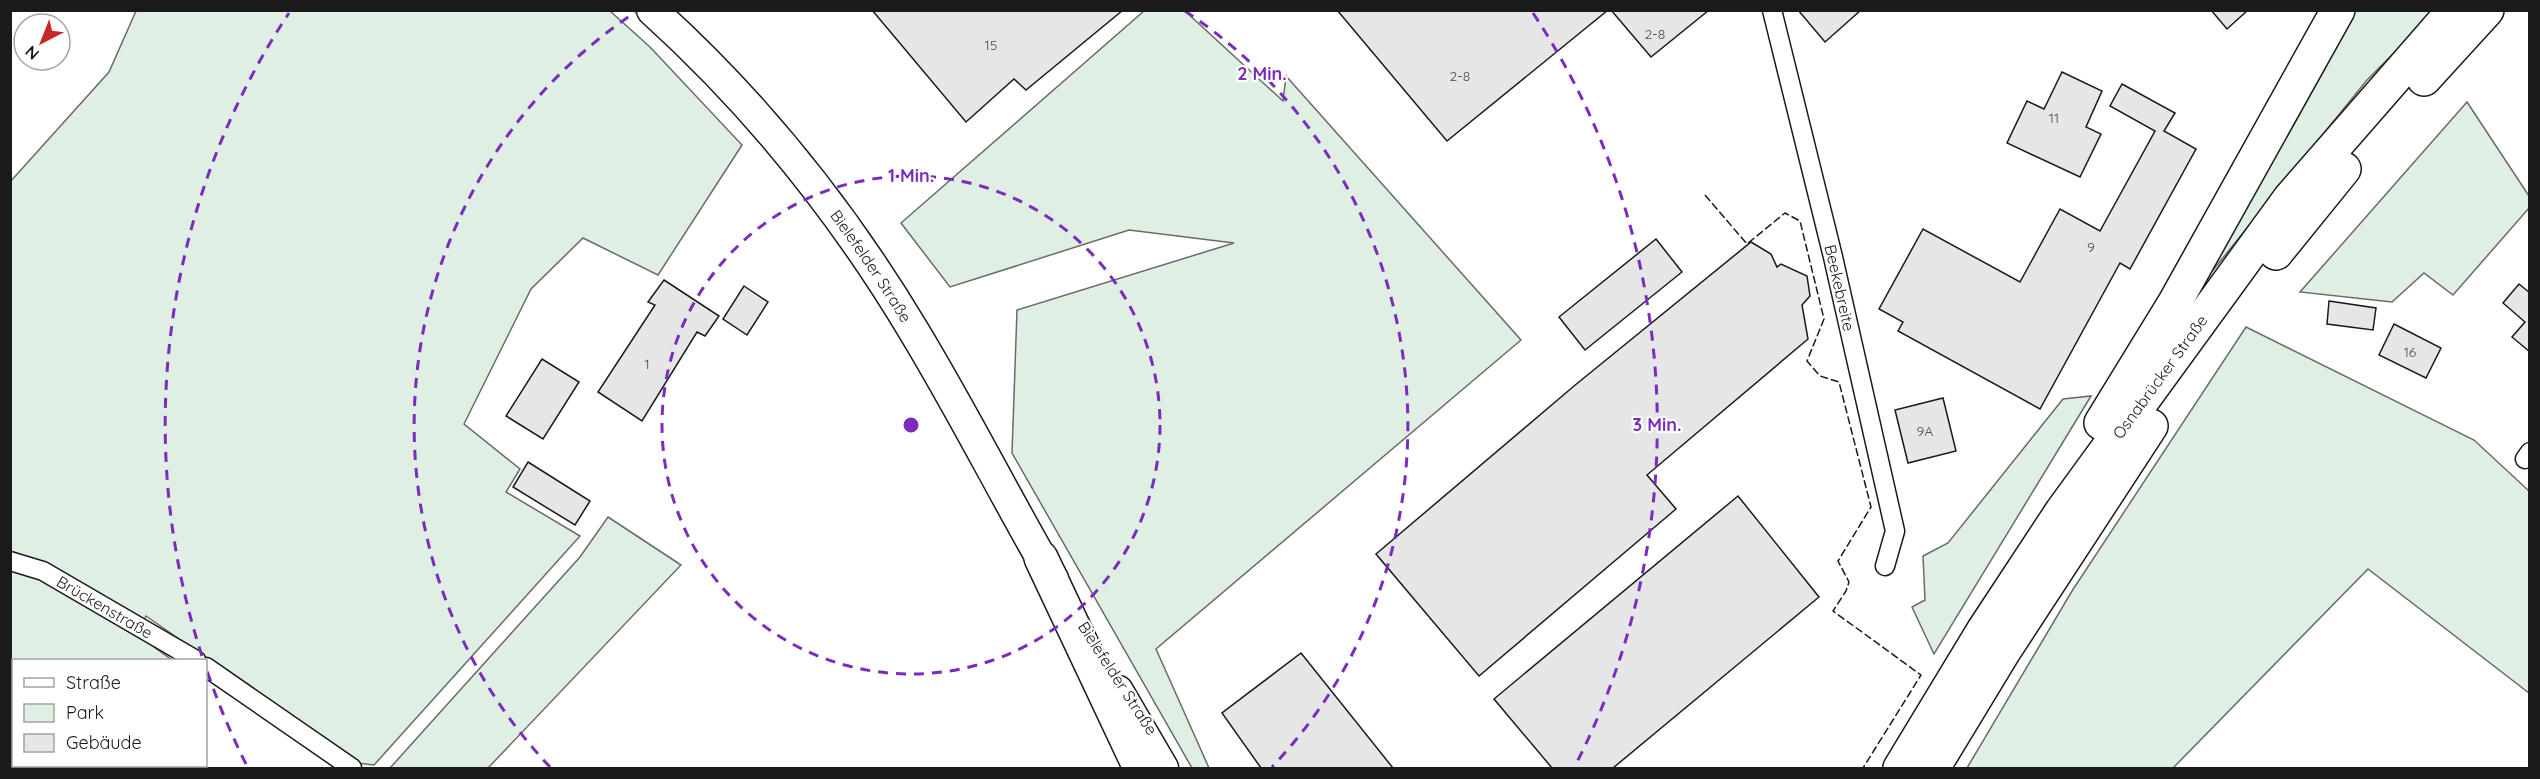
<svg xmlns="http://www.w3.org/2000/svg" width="2540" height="779" font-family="Quicksand,sans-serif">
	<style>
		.green { fill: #e0efe3; stroke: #6a6a6a; stroke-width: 1.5 }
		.building { fill: #e6e6e6; stroke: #1a1a1a; stroke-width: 1.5 }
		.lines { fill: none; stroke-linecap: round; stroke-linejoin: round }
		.street-casing { stroke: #1a1a1a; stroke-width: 21 }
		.primary-casing { stroke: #1a1a1a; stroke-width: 33 }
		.highway-casing { stroke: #1a1a1a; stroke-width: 36 }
		.street { stroke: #fff; stroke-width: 18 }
		.primary { stroke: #fff; stroke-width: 30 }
		.highway { stroke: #fff; stroke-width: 33 }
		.fence { stroke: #1a1a1a; stroke-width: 1.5; stroke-dasharray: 8 3; stroke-linecap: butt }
		.ring { fill: none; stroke: #7b2cbf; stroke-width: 3; stroke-dasharray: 10 8 }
		.labels { text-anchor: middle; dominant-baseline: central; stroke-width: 4.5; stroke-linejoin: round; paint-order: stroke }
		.number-label { font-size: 14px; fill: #4d4d4d }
		.street-label { font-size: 16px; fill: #1a1a1a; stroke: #fff }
		.centre { fill: #7b2cbf; stroke: #fff; stroke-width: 3 }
		.ring-label { font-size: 18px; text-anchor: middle; font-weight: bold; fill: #7b2cbf; stroke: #fff; stroke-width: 4.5; stroke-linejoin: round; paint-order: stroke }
	</style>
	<rect width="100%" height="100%" fill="#fff"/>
	<!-- green -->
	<path class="green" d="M136,11H610L650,47L742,145L658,275L583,238L531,289L464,424L520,469L506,492L580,536L374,765L357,763L146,616L136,634L172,660H14V766H152L151,768H11L10,182L109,72Z
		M1144,11H1185L1283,101L1286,76L1521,340L1156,649L1209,768H1192L1012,453L1017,310L1234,243L1129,230L950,287L901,223Z
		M2354,11H2436L2367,80L2205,280Z
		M2467,102L2529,196V208L2453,295L2424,273L2392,302L2300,292Z
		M2246,327L2474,440L2529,491V693L2368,569L2173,768H1967L2072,591Z
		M2091,396L1934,654L1912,607L1925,600L1923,556L1948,543L2063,399Z
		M608,517L681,565L488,768H390L580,557Z"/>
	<!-- building -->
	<path class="building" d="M872,10H1123L1026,90L1014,79L966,122Z
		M1337,10H1608L1447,141Z
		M1611,10H1709L1651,57Z
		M1798,10H1861L1825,42Z
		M2211,10H2248L2227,29Z
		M2062,72L2102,91L2086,127L2101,134L2080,177L2007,143L2027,101L2044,109Z
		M2122,84L2175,113L2164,131L2196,149L2130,269L2120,263L2040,409L1898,331L1903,322L1879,309L1923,229L2020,282L2060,209L2100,231L2155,131L2110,106Z
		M1656,239L1682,272L1585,350L1559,317Z
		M1751,242L1771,254L1777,267L1781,264L1807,276L1810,296L1802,305L1808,339L1647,475L1676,509L1479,676L1376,554L1574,386Z
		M664,280L719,316L705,336L697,332L642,421L598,392L655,305L648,302Z
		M2519,284L2530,293V352L2512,337L2525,322L2503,303Z
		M744,286L768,302L747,335L723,319Z
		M2329,301L2376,308L2373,330L2327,324Z
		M2394,324L2441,348L2426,378L2379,355Z
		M542,359L579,382L543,439L506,416Z
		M1943,398L1956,451L1908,463L1895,410Z
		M528,462L590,501L575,525L513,487Z
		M1738,496L1819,597L1613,768H1552L1494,699Z
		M1301,653L1393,768H1261L1222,713Z"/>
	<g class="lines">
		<defs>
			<g id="street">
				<path id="s1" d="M1772,10L1833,257L1895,531L1885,566"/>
				<path d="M2525,459L2530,452"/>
				<path id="s2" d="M10,561L43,571L196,660"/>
				<path d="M206,667L352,768"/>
			</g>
			<g id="primary">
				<path id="s3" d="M652,10C755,103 844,214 915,333C964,414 1006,498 1053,579"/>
				<path d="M1118,691L1163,768"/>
			</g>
			<g id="highway">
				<path d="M2424,79L2487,10"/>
				<path d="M2276,253L2344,169"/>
				<path d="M2101,423L2174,304L2338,10"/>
				<path d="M1041,558L1140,768"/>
				<path id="s4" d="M1900,768L1983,631L2062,511L2290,198L2454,10"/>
				<path d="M1933,768L2004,651L2151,426"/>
			</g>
		</defs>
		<!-- street casing -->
		<use href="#street" class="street-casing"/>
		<!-- primary casing -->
		<use href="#primary" class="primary-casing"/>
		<!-- highway casing -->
		<use href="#highway" class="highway-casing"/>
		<!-- street -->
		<use href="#street" class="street"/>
		<!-- primary -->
		<use href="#primary" class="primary"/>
		<!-- highway -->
		<use href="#highway" class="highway"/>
		<!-- fence -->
		<path class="fence" d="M1705,195L1747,244L1785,213L1800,221L1824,319L1807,361L1820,376L1839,382L1871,507L1838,561L1849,582L1846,591L1833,611L1921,675L1863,768"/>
	</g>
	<!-- distance rings -->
	<g class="ring">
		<circle cx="911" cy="425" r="249"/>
		<path d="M550 767A497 497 0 0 1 637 11M1185 11A497 497 0 0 1 1272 767"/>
		<path d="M246 764A746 746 0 0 1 206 668M202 656A746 746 0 0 1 289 13M1533 13A746 746 0 0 1 1576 764"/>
	</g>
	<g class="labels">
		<!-- number labels -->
		<g class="number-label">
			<text x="1655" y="34">2-8</text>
			<text x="991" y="45">15</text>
			<text x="1460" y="76">2-8</text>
			<text x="2054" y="118">11</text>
			<text x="2091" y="247">9</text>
			<text x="2410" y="352">16</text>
			<text x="647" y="364">1</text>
			<text x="1925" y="431">9A</text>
		</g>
		<!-- street labels -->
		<g class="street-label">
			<text stroke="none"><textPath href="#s3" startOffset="338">Bielefelder Straße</textPath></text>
			<text stroke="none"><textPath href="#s1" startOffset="286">Beekebreite</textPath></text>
			<text stroke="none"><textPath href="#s4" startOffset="470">Osnabrücker Straße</textPath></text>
			<text stroke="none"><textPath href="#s2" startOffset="106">Brückenstraße</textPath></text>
			<text transform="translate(1118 678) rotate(57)">Bielefelder Straße</text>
		</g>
	</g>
	<circle cx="911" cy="425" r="9" class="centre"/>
	<g class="ring-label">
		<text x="1262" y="80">2 Min.</text>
		<text x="911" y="182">1 Min.</text>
		<text x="1657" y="431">3 Min.</text>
	</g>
	<!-- border -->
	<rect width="2540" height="779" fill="none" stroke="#1a1a1a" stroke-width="24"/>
	<!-- legend -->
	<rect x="12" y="659" width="195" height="108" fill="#ffffff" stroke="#a3a3a3" stroke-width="1.5"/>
	<rect x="24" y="678" width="30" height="9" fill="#ffffff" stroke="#a3a3a3" stroke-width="1.5"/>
	<text x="66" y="689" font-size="18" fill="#1a1a1a">Straße</text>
	<rect x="24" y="704" width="30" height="18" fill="#e0efe3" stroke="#a3a3a3" stroke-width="1.5"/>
	<text x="66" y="719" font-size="18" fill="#1a1a1a">Park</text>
	<rect x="24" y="734" width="30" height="18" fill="#e6e6e6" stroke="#a3a3a3" stroke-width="1.5"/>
	<text x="66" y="749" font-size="18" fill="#1a1a1a">Gebäude</text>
	<!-- north arrow -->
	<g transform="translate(42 42) rotate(222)"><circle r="28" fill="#ffffff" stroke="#a3a3a3" stroke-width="1.5"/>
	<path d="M0-4.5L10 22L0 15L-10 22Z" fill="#c62828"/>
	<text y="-9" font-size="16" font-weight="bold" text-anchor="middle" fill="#1a1a1a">N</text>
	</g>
</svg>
